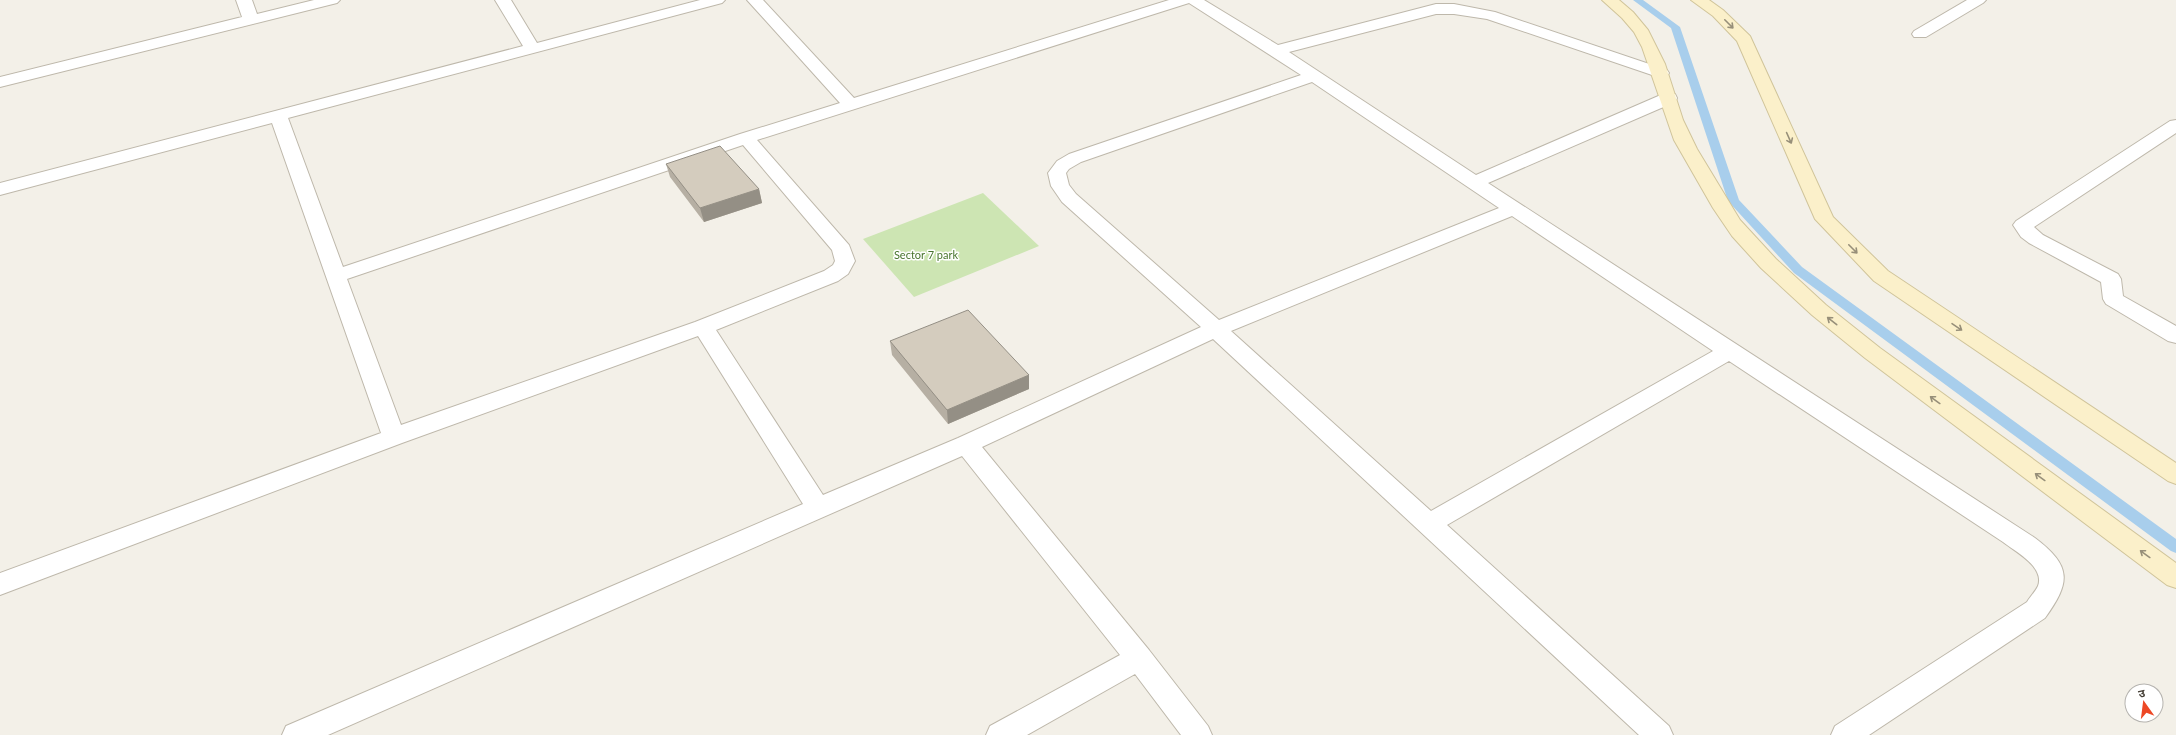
<svg xmlns="http://www.w3.org/2000/svg" width="2176" height="735" font-family="Lato,'Noto Sans Devanagari',sans-serif">
	<style>
		.green { fill: #cde5b3 }
		.lines { fill: none; stroke-linecap: round; stroke-linejoin: round }
		.stream { fill: #a8ceec; fill-rule: evenodd }
		.minor-casing { stroke: #beb8ab; stroke-width: 2 }
		.secondary-casing { stroke: #d0c49a; stroke-width: 2 }
		.minor { fill: #fff; fill-rule: evenodd }
		.secondary { fill: #fbf0ca; fill-rule: evenodd }
		.wall { fill: #b6afa3 }
		.shaded-wall { fill: #948f85 }
		.building { fill: #d4ccbe; stroke: #948f85 }
		.oneway { stroke: #978f79 }
		.labels { text-anchor: middle; dominant-baseline: central; stroke-width: 3; stroke-linejoin: round; paint-order: stroke }
		.park-label { font-size: 11px; fill: #47742d; stroke: #fff }
	</style>
	<rect width="100%" height="100%" fill="#f3f0e8"/>
	<!-- green -->
	<path class="green" d="M983,193L1039,246L914,297L863,239Z"/>
	<g class="lines">
		<!-- stream -->
		<path class="stream" d="M1633,0H1643L1680,27L1739,200L1802,267L2176,539V553L2171,551L1794,273L1728,201L1671,28Z"/>
		<defs>
			<path id="minor" d="M236,0H252L257,14L314,0H340L337,3L0,87V77L242,17Z
				M495,0H511L537,43L700,0H725L722,3L288,118L343,267L740,134L840,103L747,0H763L854,98L1169,0H1204L1278,45L1436,4H1454L1495,12L1667,70L1669,73L1667,76H1655L1487,19L1454,14H1436L1289,52L1476,175L1663,94H1675L1677,98L1675,102L1488,183L2035,538C2072,566 2071,582 2045,618L1869,735H1831L1835,726L2027,602C2030,597 2035,592 2038,586C2045,567 2016,552 2003,542L1729,361L1447,525L1669,726L1673,735H1639L1213,339L982,447L1149,650L1208,726L1212,735H1181L1135,674L1027,735H986L990,726L1120,655L962,456L328,735H282L286,726L803,504L698,336L402,443L0,595V573L381,433L272,123L0,195V183L523,46ZM1189,3L1301,75L1069,154L1057,161L1048,173L1051,186L1062,202L1201,327L958,438L823,495L716,330L838,281L848,274L855,261L849,245L757,140ZM1312,82L1499,208L1219,320L1076,194L1069,185L1066,173L1069,169L1081,162ZM743,145L832,250L835,261L833,265L824,271L695,322L401,425L347,279ZM1512,216L1713,351L1431,511L1231,331Z
				M1967,0H1986L1983,3L1926,37H1914L1912,34L1914,31Z
				M2176,120V133L2034,227L2043,235L2118,274L2121,279L2123,296L2176,326V343L2168,341L2106,304L2103,299L2101,282L2029,243L2021,237L2013,225L2016,221L2170,121Z"/>
			<path id="secondary" d="M1602,0H1619L1633,12L1648,30L1665,64L1683,120L1697,149L1740,220L1776,259L1826,305L1880,348L2176,563V588L2167,585L1865,358L1812,315L1761,268L1732,236L1713,208L1674,140L1642,47L1634,32L1622,18Z
				M1691,0H1709L1723,10L1750,36L1833,217L1888,271L2176,463V484L2168,481L1874,281L1815,219L1737,41L1713,16Z"/>
		</defs>
		<!-- minor casing -->
		<use href="#minor" class="minor-casing"/>
		<!-- secondary casing -->
		<use href="#secondary" class="secondary-casing"/>
		<!-- minor -->
		<use href="#minor" class="minor"/>
		<!-- secondary -->
		<use href="#secondary" class="secondary"/>
	</g>
	<!-- wall -->
	<path class="wall" d="M666,164L759,189L762,203L704,222L670,177Z
		M890,341L1029,375V389L948,424L892,355Z"/>
	<!-- shaded-wall -->
	<path class="shaded-wall" d="M759,189L762,203L704,222L700,208Z
		M1029,375V389L948,424L947,410Z"/>
	<!-- building -->
	<path class="building" d="M720,146L759,189L700,208L666,164Z
		M968,310L1029,375L947,410L890,341Z"/>
	<!-- one-way arrows -->
	<defs><path id="oneway-shaft" d="M-6 0H5M1.5-3L5.5 0L1.5 3" fill="none" stroke-width="1.6" stroke-linecap="round" stroke-linejoin="round"/></defs>
	<g class="oneway">
		<use href="#oneway-shaft" transform="translate(1729 24) rotate(45)"/>
		<use href="#oneway-shaft" transform="translate(1789 138) rotate(66)"/>
		<use href="#oneway-shaft" transform="translate(1853 249) rotate(45)"/>
		<use href="#oneway-shaft" transform="translate(1832 321) rotate(-142)"/>
		<use href="#oneway-shaft" transform="translate(1957 327) rotate(34)"/>
		<use href="#oneway-shaft" transform="translate(1935 400) rotate(-144)"/>
		<use href="#oneway-shaft" transform="translate(2040 477) rotate(-144)"/>
		<use href="#oneway-shaft" transform="translate(2145 554) rotate(-144)"/>
	</g>
	<g class="labels">
		<!-- park labels -->
		<g class="park-label">
			<text x="926" y="254">Sector 7 park</text>
		</g>
	</g>
	<!-- north arrow -->
	<g transform="translate(2144 703) rotate(346)"><circle r="19" fill="#ffffff" stroke="#b5b3af"/>
	<path d="M0-3L7 15L0 10L-7 15Z" fill="#ed4825"/>
	<text y="-6" font-size="11" font-weight="bold" text-anchor="middle" fill="#464037">उ</text>
	</g>
</svg>
